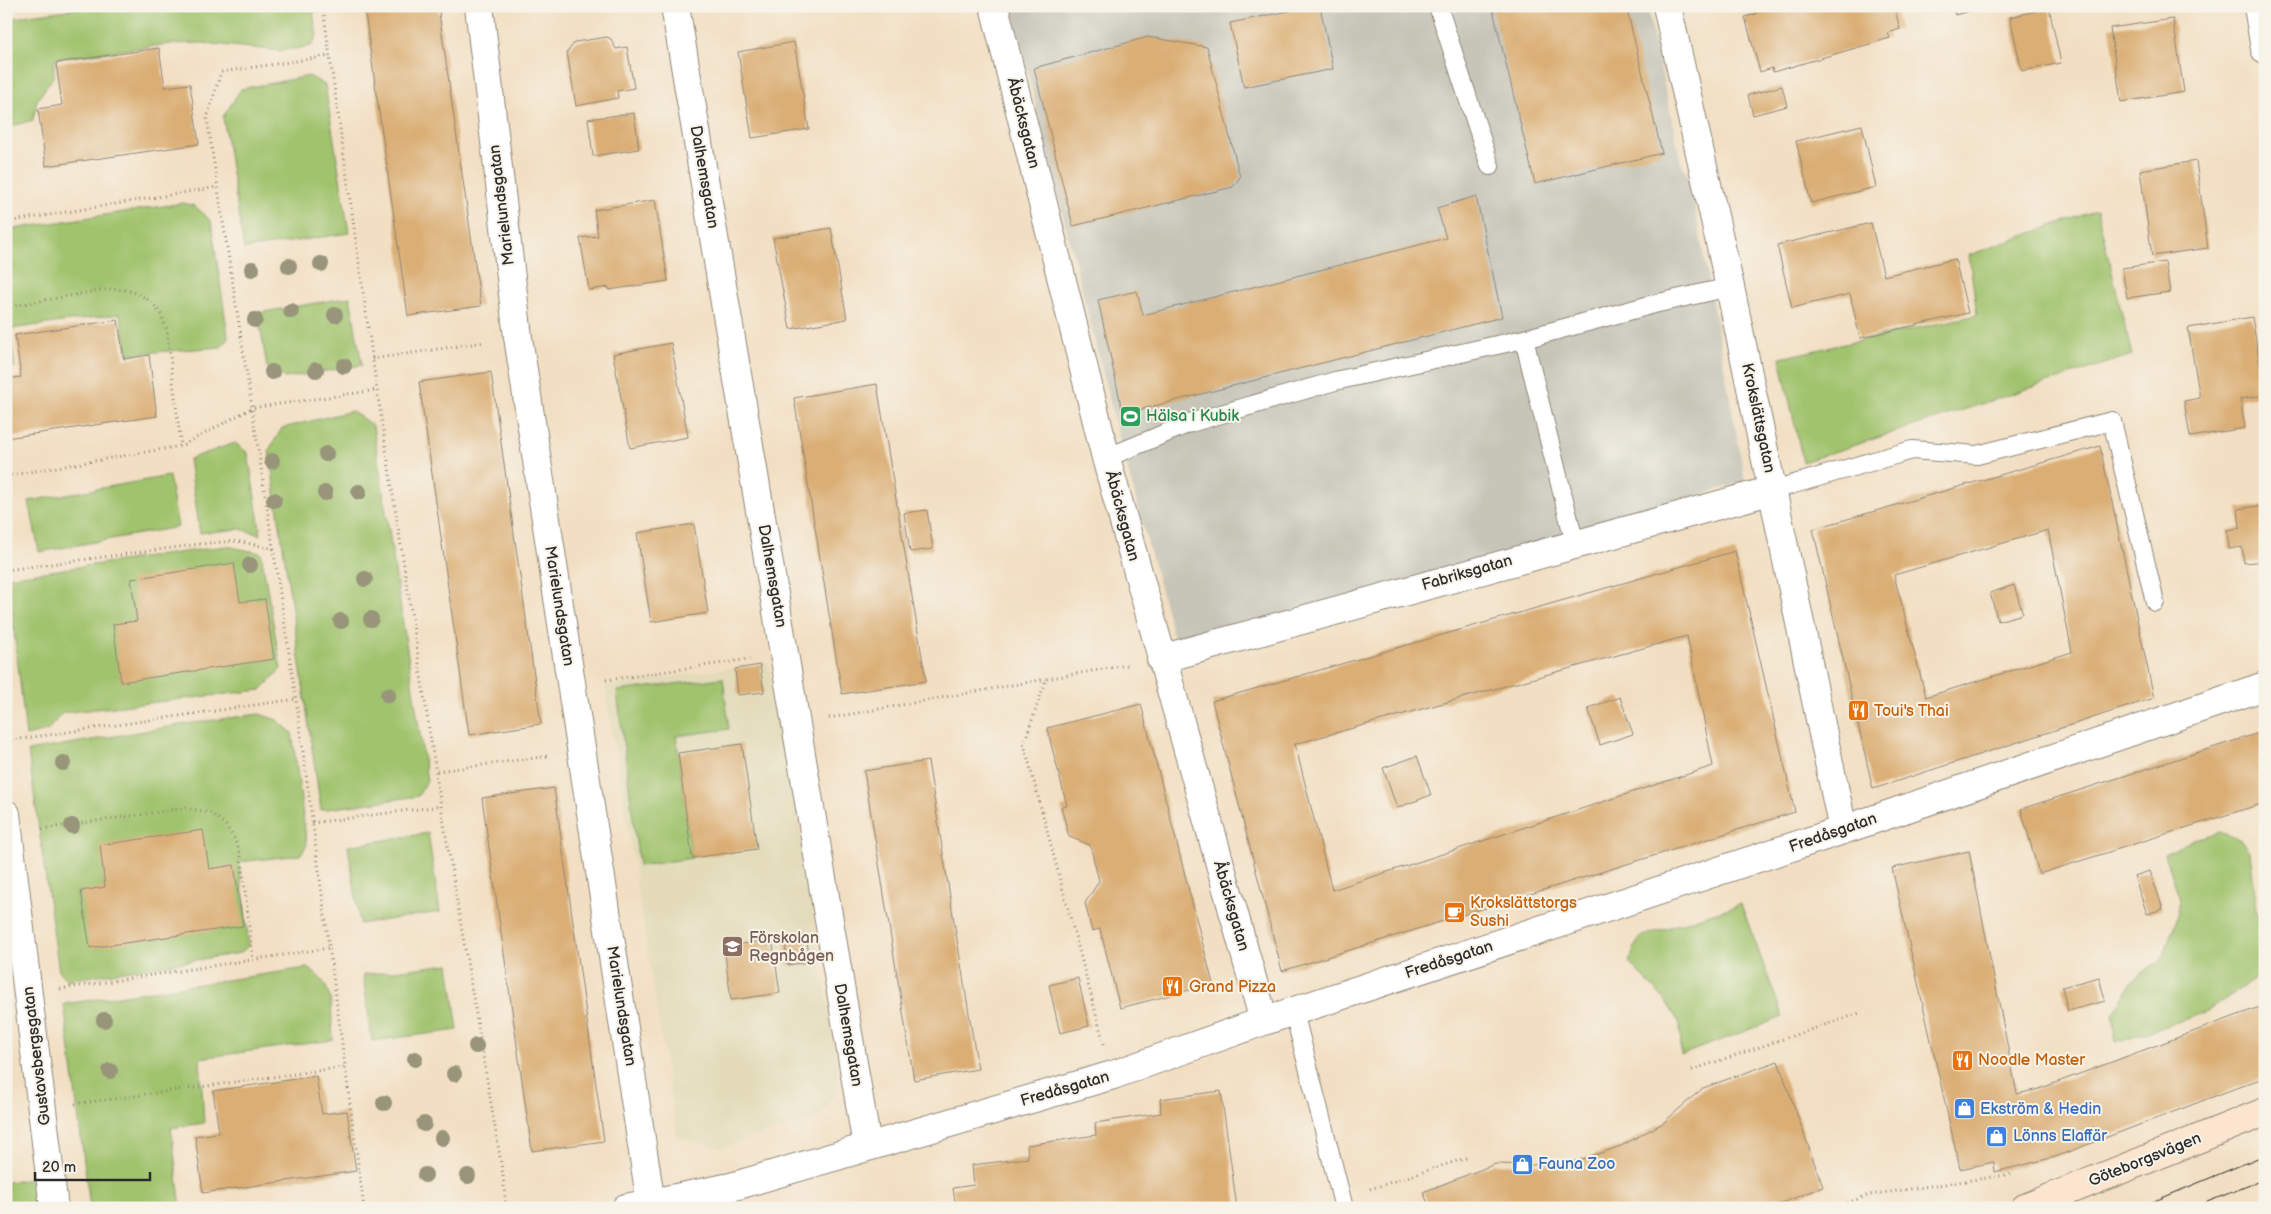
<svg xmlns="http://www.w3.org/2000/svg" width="2271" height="1214" font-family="'Balsamiq Sans',sans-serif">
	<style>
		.built { fill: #e3dbba }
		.industrial { fill: #c6c5b8 }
		.green { fill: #a0c36d; stroke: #66774c }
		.building { fill: #daae74; fill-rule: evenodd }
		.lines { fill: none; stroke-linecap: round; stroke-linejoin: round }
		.lane-casing { stroke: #8e8577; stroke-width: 20 }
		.street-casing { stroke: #8e8577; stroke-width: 30 }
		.secondary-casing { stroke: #8e8577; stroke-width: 30 }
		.path { stroke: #8e8577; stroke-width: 3; stroke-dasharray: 1 4; stroke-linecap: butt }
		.lane { stroke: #fff; stroke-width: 18 }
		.street { stroke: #fff; stroke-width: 28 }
		.secondary { stroke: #fbe5cf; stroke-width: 28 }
		.tram { stroke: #2b2b2b; stroke-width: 1 }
		.tree { fill: #98957a }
		.labels { text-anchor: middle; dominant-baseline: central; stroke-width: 4; stroke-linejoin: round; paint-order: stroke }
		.street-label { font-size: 16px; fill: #2b2b2b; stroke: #f7f3e8 }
		.leisure-label { font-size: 16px; fill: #27864d; stroke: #f7f3e8; text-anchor: start }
		.food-label { font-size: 16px; fill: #c56008; stroke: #f7f3e8; text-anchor: start }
		.education-label { font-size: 16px; fill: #785e54; stroke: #f7f3e8; text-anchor: start }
		.shop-label { font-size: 16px; fill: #366cbe; stroke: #f7f3e8; text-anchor: start }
	</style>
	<rect width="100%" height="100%" fill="#f7f3e8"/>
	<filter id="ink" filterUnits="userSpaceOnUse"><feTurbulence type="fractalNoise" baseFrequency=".02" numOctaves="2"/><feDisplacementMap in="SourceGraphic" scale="10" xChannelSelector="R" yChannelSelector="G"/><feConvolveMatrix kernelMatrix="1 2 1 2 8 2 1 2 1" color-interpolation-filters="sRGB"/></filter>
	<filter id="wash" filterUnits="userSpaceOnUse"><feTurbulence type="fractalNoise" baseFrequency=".0096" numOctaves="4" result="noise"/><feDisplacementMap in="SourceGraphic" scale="20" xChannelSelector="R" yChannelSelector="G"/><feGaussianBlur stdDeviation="1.12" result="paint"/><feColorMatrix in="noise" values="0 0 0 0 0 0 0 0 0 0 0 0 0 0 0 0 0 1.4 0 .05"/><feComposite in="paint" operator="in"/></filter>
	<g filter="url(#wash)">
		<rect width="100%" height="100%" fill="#f2dfc3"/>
		<!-- built -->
		<path class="built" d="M768,663L797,809L840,1085L821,1117L720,1148L677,1136L605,686Z"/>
		<!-- industrial -->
		<path class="industrial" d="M1011,6H1647L1681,162L1690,181L1745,481L1590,530L1176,646L1118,434Z"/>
		<!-- green -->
		<path class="green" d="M100,6H326L313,13L317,36L311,46L281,51L203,43L170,44L54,59V76L37,100L33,120L6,128V20L29,15Z
			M309,76L325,85L349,233L244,249L223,117L241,89Z
			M183,203L195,206L211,221L228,336L226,342L221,347L128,354L120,314L10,329L15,367L6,368V230Z
			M2097,210L2132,355L1803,462L1780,358L1977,315L1969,255Z
			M350,297L362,365L285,378L267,367L258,313Z
			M352,411L373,426L427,781L418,796L321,810L269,450L282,428Z
			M235,443L248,453L261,535L240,529L200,533L189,459Z
			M169,476L178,527L39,552L29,501Z
			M226,546L261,553L281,669L261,690L62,713L47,731L26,736L8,577Z
			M723,678L729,729L676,736L692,858L639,866L617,691Z
			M259,714L277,720L292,733L307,845L300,855L239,862L249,945L241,953L67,980L59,972L28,751L185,724Z
			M2220,832L2241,840L2250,852L2263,960L2258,977L2206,1012L2116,1043L2112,1015L2130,985L2141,972L2160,962L2175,924L2180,900L2165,854L2194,839Z
			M428,833L440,912L360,924L348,846Z
			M1741,904L1783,1017L1681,1055L1680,1024L1665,1000L1629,962L1639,937Z
			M449,964L458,1030L372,1041L363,975Z
			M307,968C337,985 330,1009 333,1040L200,1058L204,1123L171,1128L181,1208H90L64,1004Z
			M33,1179L34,1208H6L7,1182Z"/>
		<g id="blocks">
			<!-- building -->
			<path class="building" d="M364,6H438L481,306L408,316Z
				M1313,6H1320L1333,69L1244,87L1230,23Z
				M1492,6H1626L1662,153L1535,184Z
				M1769,6H1894L1900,29L1888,33L1890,38L1773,72L1772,68L1760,72L1745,17L1756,14L1755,10Z
				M1952,6H1983L1984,7L1955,15Z
				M2049,8L2061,63L2022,71L2010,17Z
				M2173,19L2184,92L2121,102L2110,28Z
				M607,37L611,39L616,49L627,47L634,88L617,91L618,98L576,106L567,52L575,42Z
				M1148,37L1207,47L1240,177L1233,187L1073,226L1034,68Z
				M794,42L809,129L752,138L738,52Z
				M159,48L165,87L190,84L199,144L46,166L38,109L62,105L56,63Z
				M1782,86L1787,106L1753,115L1748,95Z
				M634,113L639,149L593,156L588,119Z
				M1862,125L1876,187L1811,203L1796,141Z
				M2196,161L2208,248L2152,256L2140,170Z
				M1476,196L1502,317L1123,414L1098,300L1137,291L1143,315L1446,238L1437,208Z
				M655,200L668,281L609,290V287L589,290L580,238L598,236L594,210Z
				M1871,223L1884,276L1955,259L1968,313L1860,338L1850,294L1792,308L1777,245Z
				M831,228L847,319L790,329L773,238Z
				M2165,262L2170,292L2127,298L2122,268Z
				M2252,317L2265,395L2240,399L2245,428L2190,437L2184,401L2200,398L2188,328Z
				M118,320L124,359L149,355L157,416L6,438V379L21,377L15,335Z
				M671,343L688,437L630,448L613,354Z
				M491,372L541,724L469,735L419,382Z
				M877,384L926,681L842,694L794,398Z
				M2100,446L2154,698L1873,789L1813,529ZM2048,530L2072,652L1926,697L1894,575Z
				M2265,505V561L2244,563L2242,547L2229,549L2227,530L2240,528L2238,509Z
				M927,510L933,549L910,552L904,513Z
				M694,524L708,613L651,622L637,533Z
				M1735,551L1795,812L1282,971L1212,701ZM1687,636L1713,766L1332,890L1295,744Z
				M234,563L240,602L265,599L274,659L121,682L113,624L137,621L131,579Z
				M2014,585L2023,614L1998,621L1990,593Z
				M760,665L764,692L738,695L735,669Z
				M1620,697L1633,734L1600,745L1588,708Z
				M1141,704L1213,984L1120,1008L1100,929L1092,931L1085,903L1099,881L1090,845L1069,837L1061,807L1067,806L1047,728Z
				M2265,731V822L2261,804L2039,874L2021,809Z
				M742,744L757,849L692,858L678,753Z
				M1417,756L1431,795L1397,808L1383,768Z
				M928,761L978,1069L914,1080L864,771Z
				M554,788L604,1141L532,1151L482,798Z
				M203,830L209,869L234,865L243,926L90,948L81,891L105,887L100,845Z
				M1969,851L2017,1094L2039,1089L2265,1005V1077L2055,1157L1995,1172L1994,1162L1960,1169L1892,868Z
				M2150,871L2163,909L2147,914L2134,876Z
				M806,935L810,962L788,965L784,938Z
				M772,939L780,993L731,1000L724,947Z
				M2099,977L2105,1001L2068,1011L2062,987Z
				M1078,978L1089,1026L1060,1033L1049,985Z
				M1778,1061L1823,1187L1769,1208H1430L1423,1192L1495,1164L1532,1165L1577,1161L1621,1146L1663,1123L1703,1088Z
				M316,1076L322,1114L347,1111L356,1171L203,1193L195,1136L219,1133L213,1091Z
				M1221,1091L1237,1208H956L953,1188L974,1185L972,1165L1028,1158L1027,1145L1096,1135L1095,1123L1161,1113L1160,1099Z"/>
		</g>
	</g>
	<g filter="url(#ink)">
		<use href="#blocks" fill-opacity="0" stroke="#8e8577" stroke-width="1"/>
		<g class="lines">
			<defs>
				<path id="lane" d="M1438,6L1490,166
					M1524,339L1575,544
					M1106,458L1190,423L1335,381L1524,339L1654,304L1730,287
					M1773,490L1912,450L1977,455L2112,421L2155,602
					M1294,1012L1344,1208"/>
				<path id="street" d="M479,6L518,337L651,1204
					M675,6L867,1146
					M994,6L1106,458L1264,1021
					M1667,6L1730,287L1843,830
					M2258,6L2265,49
					M1161,659L1773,490
					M6,814L54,1208
					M626,1208L731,1187L1113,1075L1264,1021L1843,830L2265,686"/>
				<path id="secondary" d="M2025,1208L2265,1112"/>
			</defs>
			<!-- lane casing -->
			<use href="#lane" class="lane-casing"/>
			<!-- street casing -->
			<use href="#street" class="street-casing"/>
			<!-- secondary casing -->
			<use href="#secondary" class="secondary-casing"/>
			<!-- path -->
			<path class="path" d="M324,15L377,390
				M6,222L218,187
				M6,307L108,289L126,290L139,294L153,303L162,316L167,331L181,446
				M372,359L485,342
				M6,476L181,446L252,408L207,118L221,72L330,56
				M6,570L209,543L237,541L275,549
				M606,680L750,659
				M829,718L1046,679
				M6,741L296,699
				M437,771L549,756
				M312,823L441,806
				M42,829L186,808L211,813L225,824L234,838L241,855L253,960
				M60,989L329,948
				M1104,1044L1024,744L1046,679L1127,665
				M1692,1070L1860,1013
				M75,1104L345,1067
				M1370,1189L1469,1157
				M364,1208L296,699L252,408L377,390L441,806L503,1175L506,1208
				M1833,1208L1869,1195L2013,1174"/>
			<!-- lane -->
			<use href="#lane" class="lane"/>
			<!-- street -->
			<use href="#street" class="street"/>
			<!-- secondary -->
			<use href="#secondary" class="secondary"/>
			<!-- tram -->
			<path class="tram" d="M2138,1208L2265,1155
				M2192,1208L2265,1179"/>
		</g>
		<!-- trees -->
		<g class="tree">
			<circle cx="321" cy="264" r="8"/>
			<circle cx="289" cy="266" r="8"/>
			<circle cx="252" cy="269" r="8"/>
			<circle cx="291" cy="311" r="8"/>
			<circle cx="335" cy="315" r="8"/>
			<circle cx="255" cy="320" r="8"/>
			<circle cx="344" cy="366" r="8"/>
			<circle cx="316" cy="370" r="8"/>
			<circle cx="272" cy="372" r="8"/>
			<circle cx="326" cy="454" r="8"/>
			<circle cx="272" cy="461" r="8"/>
			<circle cx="359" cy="492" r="8"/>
			<circle cx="325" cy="493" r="8"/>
			<circle cx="274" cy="500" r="8"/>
			<circle cx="250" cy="565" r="8"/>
			<circle cx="365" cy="579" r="8"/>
			<circle cx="371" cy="619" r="8"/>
			<circle cx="341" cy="621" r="8"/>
			<circle cx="388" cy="695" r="8"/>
			<circle cx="63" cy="763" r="8"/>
			<circle cx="72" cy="826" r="8"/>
			<circle cx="104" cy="1020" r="8"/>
			<circle cx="476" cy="1046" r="8"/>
			<circle cx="415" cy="1059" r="8"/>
			<circle cx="110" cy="1071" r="8"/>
			<circle cx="454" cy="1074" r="8"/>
			<circle cx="384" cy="1103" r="8"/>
			<circle cx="424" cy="1124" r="8"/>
			<circle cx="442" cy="1138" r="8"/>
			<circle cx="425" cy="1175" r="8"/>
			<circle cx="468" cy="1176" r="8"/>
		</g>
	</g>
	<!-- icons -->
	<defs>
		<symbol id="stadium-square" viewBox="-11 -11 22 22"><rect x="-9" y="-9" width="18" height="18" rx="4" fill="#2e9e5b" stroke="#f7f3e8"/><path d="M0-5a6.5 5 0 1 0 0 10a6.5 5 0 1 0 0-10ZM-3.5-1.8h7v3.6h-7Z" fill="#fff"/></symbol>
		<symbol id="restaurant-square" viewBox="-11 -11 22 22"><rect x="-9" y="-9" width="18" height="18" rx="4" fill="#e8710a" stroke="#f7f3e8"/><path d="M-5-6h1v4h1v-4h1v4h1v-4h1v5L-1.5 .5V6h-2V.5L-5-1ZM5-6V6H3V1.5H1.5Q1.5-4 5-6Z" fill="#fff"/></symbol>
		<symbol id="cafe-square" viewBox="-11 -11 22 22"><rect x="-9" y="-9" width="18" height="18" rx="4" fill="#e8710a" stroke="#f7f3e8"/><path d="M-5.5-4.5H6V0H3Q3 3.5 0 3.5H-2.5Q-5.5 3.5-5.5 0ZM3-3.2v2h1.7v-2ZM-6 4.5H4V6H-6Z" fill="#fff"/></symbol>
		<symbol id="school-square" viewBox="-11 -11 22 22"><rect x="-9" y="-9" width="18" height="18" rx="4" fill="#8d6e63" stroke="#f7f3e8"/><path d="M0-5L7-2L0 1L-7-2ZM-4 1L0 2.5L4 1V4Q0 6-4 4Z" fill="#fff"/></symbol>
		<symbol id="shop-square" viewBox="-11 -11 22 22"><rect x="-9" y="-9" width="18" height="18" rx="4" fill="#3f7fe0" stroke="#f7f3e8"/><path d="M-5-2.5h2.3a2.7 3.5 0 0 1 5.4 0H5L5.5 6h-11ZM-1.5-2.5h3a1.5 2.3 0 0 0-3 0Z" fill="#fff"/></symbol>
	</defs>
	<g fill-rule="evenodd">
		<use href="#stadium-square" x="1118" y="404" width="25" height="25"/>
		<use href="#restaurant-square" x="1846" y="698" width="25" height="25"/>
		<use href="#cafe-square" x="1442" y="900" width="25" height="25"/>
		<use href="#school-square" x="720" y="934" width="25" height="25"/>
		<use href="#restaurant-square" x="1160" y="974" width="25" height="25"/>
		<use href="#restaurant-square" x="1950" y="1048" width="25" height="25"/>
		<use href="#shop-square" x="1952" y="1096" width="25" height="25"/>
		<use href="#shop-square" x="1984" y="1124" width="25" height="25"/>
		<use href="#shop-square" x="1510" y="1152" width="25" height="25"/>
	</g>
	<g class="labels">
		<!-- street labels -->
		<g class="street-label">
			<text transform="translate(1023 123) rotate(76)">Åbäcksgatan</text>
			<text transform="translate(704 177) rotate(80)">Dalhemsgatan</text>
			<text transform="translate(502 205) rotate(-97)">Marielundsgatan</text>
			<text transform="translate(1758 418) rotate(78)">Krokslättsgatan</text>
			<text transform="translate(1122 516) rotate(75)">Åbäcksgatan</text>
			<text transform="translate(1467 573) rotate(-16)">Fabriksgatan</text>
			<text transform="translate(772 576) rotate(80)">Dalhemsgatan</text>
			<text transform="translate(559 606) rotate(81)">Marielundsgatan</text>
			<text transform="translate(1833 833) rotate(-19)">Fredåsgatan</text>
			<text transform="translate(1231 906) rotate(74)">Åbäcksgatan</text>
			<text transform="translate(1449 960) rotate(-18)">Fredåsgatan</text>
			<text transform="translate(621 1006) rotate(81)">Marielundsgatan</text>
			<text transform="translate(848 1035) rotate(80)">Dalhemsgatan</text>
			<text transform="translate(37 1056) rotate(-97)">Gustavsbergsgatan</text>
			<text transform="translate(1065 1089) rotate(-16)">Fredåsgatan</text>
			<text transform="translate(2145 1160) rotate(-22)">Göteborgsvägen</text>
		</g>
		<!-- leisure labels -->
		<g class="leisure-label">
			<text x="1146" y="416">Hälsa i Kubik</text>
		</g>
		<!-- food labels -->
		<g class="food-label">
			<text x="1874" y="711">Toui's Thai</text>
			<text x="1470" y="903">Krokslättstorgs<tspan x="1470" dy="18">Sushi</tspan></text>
			<text x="1189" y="987">Grand Pizza</text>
			<text x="1978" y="1060">Noodle Master</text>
		</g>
		<!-- education labels -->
		<g class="education-label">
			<text x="749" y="938">Förskolan<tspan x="749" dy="18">Regnbågen</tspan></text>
		</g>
		<!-- shop labels -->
		<g class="shop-label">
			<text x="1980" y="1109">Ekström &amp; Hedin</text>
			<text x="2013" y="1136">Lönns Elaffär</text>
			<text x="1538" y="1164">Fauna Zoo</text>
		</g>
	</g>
	<!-- margin -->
	<rect width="2271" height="1214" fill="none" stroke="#f7f3e8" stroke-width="25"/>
	<!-- scale -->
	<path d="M35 1172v8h115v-8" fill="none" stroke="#2b2b2b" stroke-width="2.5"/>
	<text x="42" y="1172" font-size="15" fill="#2b2b2b" stroke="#f7f3e8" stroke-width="4" paint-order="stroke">20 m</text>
</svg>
